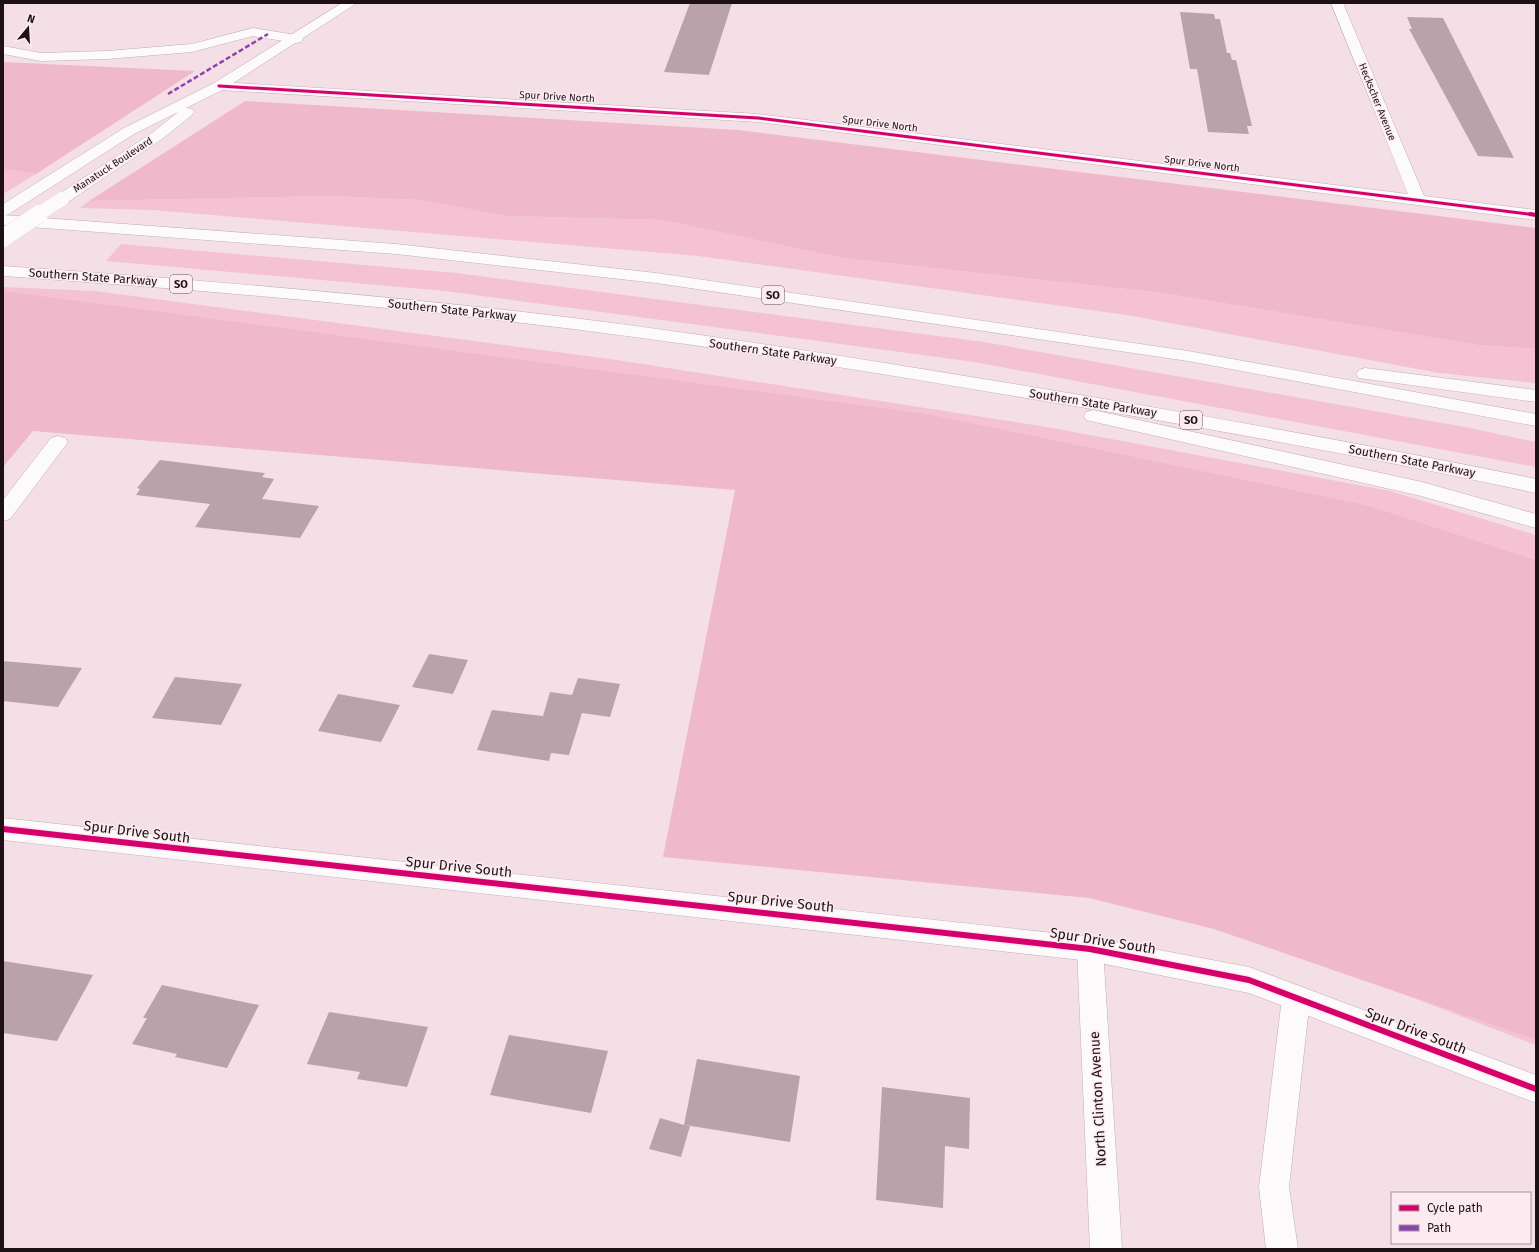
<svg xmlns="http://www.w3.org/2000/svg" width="1539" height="1252" font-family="'Fira Sans',sans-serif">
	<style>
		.green { fill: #f5c2d3 }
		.forest { fill: #f0b8cb }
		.building { fill: #baa2ab }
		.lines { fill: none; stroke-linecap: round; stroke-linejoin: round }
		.service-casing { stroke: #bfafb4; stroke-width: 1 }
		.minor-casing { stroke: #bfafb4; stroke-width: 1 }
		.tertiary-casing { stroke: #bfafb4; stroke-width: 1 }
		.motorway-casing { stroke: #bfafb4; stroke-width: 1 }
		.service { fill: #fdfafb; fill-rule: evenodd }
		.minor { fill: #fdfafb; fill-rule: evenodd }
		.tertiary { fill: #fdfafb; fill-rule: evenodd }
		.motorway { fill: #fdfafb; fill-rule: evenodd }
		.tertiary-bridge-far1-casing { stroke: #bfafb4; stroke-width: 14; stroke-linecap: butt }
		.tertiary-bridge-casing { stroke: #bfafb4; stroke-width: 18; stroke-linecap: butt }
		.tertiary-bridge-far1 { stroke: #fdfafb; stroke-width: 14 }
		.tertiary-bridge { stroke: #fdfafb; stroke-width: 18 }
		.quiet { stroke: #8e44ad; stroke-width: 2.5; stroke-dasharray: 5 2.5; stroke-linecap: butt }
		.cycleway-far2-casing { stroke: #fbebf0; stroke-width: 4.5 }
		.cycleway-far1-casing { stroke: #fbebf0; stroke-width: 6 }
		.cycleway-casing { stroke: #fbebf0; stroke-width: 9 }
		.cycleway-far2 { stroke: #d6006c; stroke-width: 3 }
		.cycleway-far1 { stroke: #d6006c; stroke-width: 4 }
		.cycleway { stroke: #d6006c; stroke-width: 6 }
		.labels { text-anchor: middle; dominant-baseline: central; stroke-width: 3; stroke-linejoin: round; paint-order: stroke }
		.far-street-label { font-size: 10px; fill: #1e1115; stroke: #fbebf0 }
		.shield { fill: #fbebf0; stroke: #605257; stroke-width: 1 }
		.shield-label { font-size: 11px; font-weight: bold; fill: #1e1115 }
		.street-label { font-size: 12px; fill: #1e1115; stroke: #fbebf0 }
		.near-street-label { font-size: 14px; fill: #1e1115; stroke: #fbebf0 }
	</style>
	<rect width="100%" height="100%" fill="#f4dfe6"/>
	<!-- green -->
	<path class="green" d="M3,169L36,174L3,194Z
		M332,196L420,200L506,216L662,220L843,258L1163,293L1477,345L1536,349V383L1439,373L1127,315L698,256L153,210L80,208L89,201Z
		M121,244L457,273L984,342L1465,427L1536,442V467L974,362L445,291L106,261Z
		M3,287L95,291L617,360L1047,427L1390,491L1536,535V560L1367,505L929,414L101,305L3,291Z
		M1408,996L1536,1040V1045Z"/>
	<!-- forest -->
	<path class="forest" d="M3,62L195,71L36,174L3,169Z
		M245,101L738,130L1536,228V349L1477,345L1163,293L843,258L662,220L506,216L420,200L332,196L89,201Z
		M3,291L929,414L1367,505L1536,560V1040L1214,929L1089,898L663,857L735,490L33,431L3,467Z"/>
	<!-- building -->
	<path class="building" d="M690,3H732L709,75L664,72Z
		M1180,12L1214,14L1215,19H1220L1227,53H1230L1232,60H1236L1252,126H1247L1249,134L1208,132L1197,69H1190Z
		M1407,17L1443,18L1514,158L1478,156L1409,29H1412Z
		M160,460L265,473L262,477L274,479L262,499L319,506L300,538L195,527L210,504L136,495L140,489L137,488Z
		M429,654L468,660L453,694L412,687Z
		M3,661L82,668L58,707L3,701Z
		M175,677L242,684L221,725L152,718Z
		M578,678L620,684L610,717L582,713L569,755L551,753L549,761L477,750L492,710L543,716L550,692L572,695Z
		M338,694L400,705L381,742L318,731Z
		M3,961L93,975L57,1041L3,1033Z
		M162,985L259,1005L227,1068L175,1057L177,1054L132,1044L147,1018H143Z
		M329,1012L428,1027L407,1087L357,1079L360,1072L307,1064Z
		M509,1035L608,1051L591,1113L490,1095Z
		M697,1059L800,1076L790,1142L685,1125L690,1126L681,1157L649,1149L660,1118L684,1125Z
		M882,1087L970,1098L969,1149L945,1146L943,1208L876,1200Z"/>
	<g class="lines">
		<defs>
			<path id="service" d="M253,28L296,35L301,36L303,39L301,42L296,43L253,36L192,52L107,59L41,61L3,54V46L41,53L107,51L192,44Z
				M1296,985L1306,989L1310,998L1289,1187L1298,1249H1266L1259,1187L1282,998L1286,989Z"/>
			<path id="minor" d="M1331,3H1343L1424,196L1536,210V220L758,122L219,90L214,89L212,86L214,83L219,82L758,114L1408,194Z
				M58,436L65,438L68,442L65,446L10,519L3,521V500L51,438Z
				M1090,937L1099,940L1103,949L1122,1249H1090L1077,949L1081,940Z"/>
			<path id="tertiary" d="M342,3H357L224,89L186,108L192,109L194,112L192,115L162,139L68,202H56L54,199L56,196L152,133L178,112L134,134L9,214L3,216V204L124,128L214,83Z
				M3,818L1090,937L1249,967L1536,1075V1103L1249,993L1090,961L3,840Z"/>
			<path id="motorway" d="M3,215L396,244L656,273L1188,351L1536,414V426L1188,361L656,283L396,254L3,225Z
				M3,266C174,278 345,292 515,311C680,330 844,356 1008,383C1184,412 1361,443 1536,479V493C1361,455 1184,424 1008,395C844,367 680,341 515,322C345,302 174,288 3,276Z
				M1365,368L1536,390V402L1359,378L1356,374L1359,370Z
				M1093,410L1422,482L1536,514V528L1421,496L1086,420L1084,416L1086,412Z"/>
		</defs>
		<!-- service casing -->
		<use href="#service" class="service-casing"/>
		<!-- minor casing -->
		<use href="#minor" class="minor-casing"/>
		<!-- tertiary casing -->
		<use href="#tertiary" class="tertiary-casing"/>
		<!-- motorway casing -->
		<use href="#motorway" class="motorway-casing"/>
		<!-- service -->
		<use href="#service" class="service"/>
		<!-- minor -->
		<use href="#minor" class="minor"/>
		<!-- tertiary -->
		<use href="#tertiary" class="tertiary"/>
		<!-- motorway -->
		<use href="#motorway" class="motorway"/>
		<defs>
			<path id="tertiary-bridge-far1" d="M37,215L62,199"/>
			<path id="tertiary-bridge" d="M3,238L39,214"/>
		</defs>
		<!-- tertiary-bridge-far1 casing -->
		<use href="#tertiary-bridge-far1" class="tertiary-bridge-far1-casing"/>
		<!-- tertiary-bridge casing -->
		<use href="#tertiary-bridge" class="tertiary-bridge-casing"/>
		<!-- tertiary-bridge-far1 -->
		<use href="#tertiary-bridge-far1" class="tertiary-bridge-far1"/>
		<!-- tertiary-bridge -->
		<use href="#tertiary-bridge" class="tertiary-bridge"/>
		<!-- quiet -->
		<path class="quiet" d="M168,94L268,34"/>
		<defs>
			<path id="cycleway-far2" d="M219,86L758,118L1536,215"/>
			<path id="cycleway-far1" d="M1530,214L1536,215"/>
			<path id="cycleway" d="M3,829L1090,949L1249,980L1536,1089"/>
		</defs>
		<!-- cycleway-far2 casing -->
		<use href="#cycleway-far2" class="cycleway-far2-casing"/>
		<!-- cycleway-far1 casing -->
		<use href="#cycleway-far1" class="cycleway-far1-casing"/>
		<!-- cycleway casing -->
		<use href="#cycleway" class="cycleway-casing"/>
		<!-- cycleway-far2 -->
		<use href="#cycleway-far2" class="cycleway-far2"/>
		<!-- cycleway-far1 -->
		<use href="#cycleway-far1" class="cycleway-far1"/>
		<!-- cycleway -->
		<use href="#cycleway" class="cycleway"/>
	</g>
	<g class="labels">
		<!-- far-street labels -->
		<g class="far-street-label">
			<text transform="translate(557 97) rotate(3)">Spur Drive North</text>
			<text transform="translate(1377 102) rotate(68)">Heckscher Avenue</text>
			<text transform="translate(880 124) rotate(7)">Spur Drive North</text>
			<text transform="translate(1202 164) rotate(7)">Spur Drive North</text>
			<text transform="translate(113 165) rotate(-33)">Manatuck Boulevard</text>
		</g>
		<!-- shield labels -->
		<g class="shield">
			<rect x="170" y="275" width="22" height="18" rx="3"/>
			<rect x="762" y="286" width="22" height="18" rx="3"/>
			<rect x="1180" y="411" width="22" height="18" rx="3"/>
		</g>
		<g class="shield-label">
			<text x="181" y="284">SO</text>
			<text x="773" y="295">SO</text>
			<text x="1191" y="420">SO</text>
		</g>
		<!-- street labels -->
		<g class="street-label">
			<text transform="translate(93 277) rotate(4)">Southern State Parkway</text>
			<text transform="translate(452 310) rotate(6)">Southern State Parkway</text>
			<text transform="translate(773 352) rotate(8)">Southern State Parkway</text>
			<text transform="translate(1093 403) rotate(9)">Southern State Parkway</text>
			<text transform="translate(1412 461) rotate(11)">Southern State Parkway</text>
		</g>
		<!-- near-street labels -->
		<g class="near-street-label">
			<text transform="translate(137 832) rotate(7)">Spur Drive South</text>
			<text transform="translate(459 867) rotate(6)">Spur Drive South</text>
			<text transform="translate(781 902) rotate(6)">Spur Drive South</text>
			<text transform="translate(1103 941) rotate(9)">Spur Drive South</text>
			<text transform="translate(1416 1031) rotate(21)">Spur Drive South</text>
			<text transform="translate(1098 1099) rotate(-93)">North Clinton Avenue</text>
		</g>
	</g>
	<!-- border -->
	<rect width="1539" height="1252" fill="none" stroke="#1e1115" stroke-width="8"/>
	<!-- legend -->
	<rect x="1391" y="1192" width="140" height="52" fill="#fbebf0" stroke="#a39498"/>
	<rect x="1399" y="1205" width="20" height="6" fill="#d6006c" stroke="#a39498"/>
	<text x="1427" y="1212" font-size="12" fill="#1e1115">Cycle path</text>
	<rect x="1399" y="1225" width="20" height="6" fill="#8e44ad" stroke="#a39498"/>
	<text x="1427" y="1232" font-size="12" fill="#1e1115">Path</text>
	<!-- north arrow -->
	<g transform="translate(28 28) rotate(18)" stroke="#fbebf0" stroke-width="3" paint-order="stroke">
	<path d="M0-3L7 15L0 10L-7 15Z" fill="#1e1115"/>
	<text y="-6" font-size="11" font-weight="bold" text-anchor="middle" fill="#1e1115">N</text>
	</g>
</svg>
